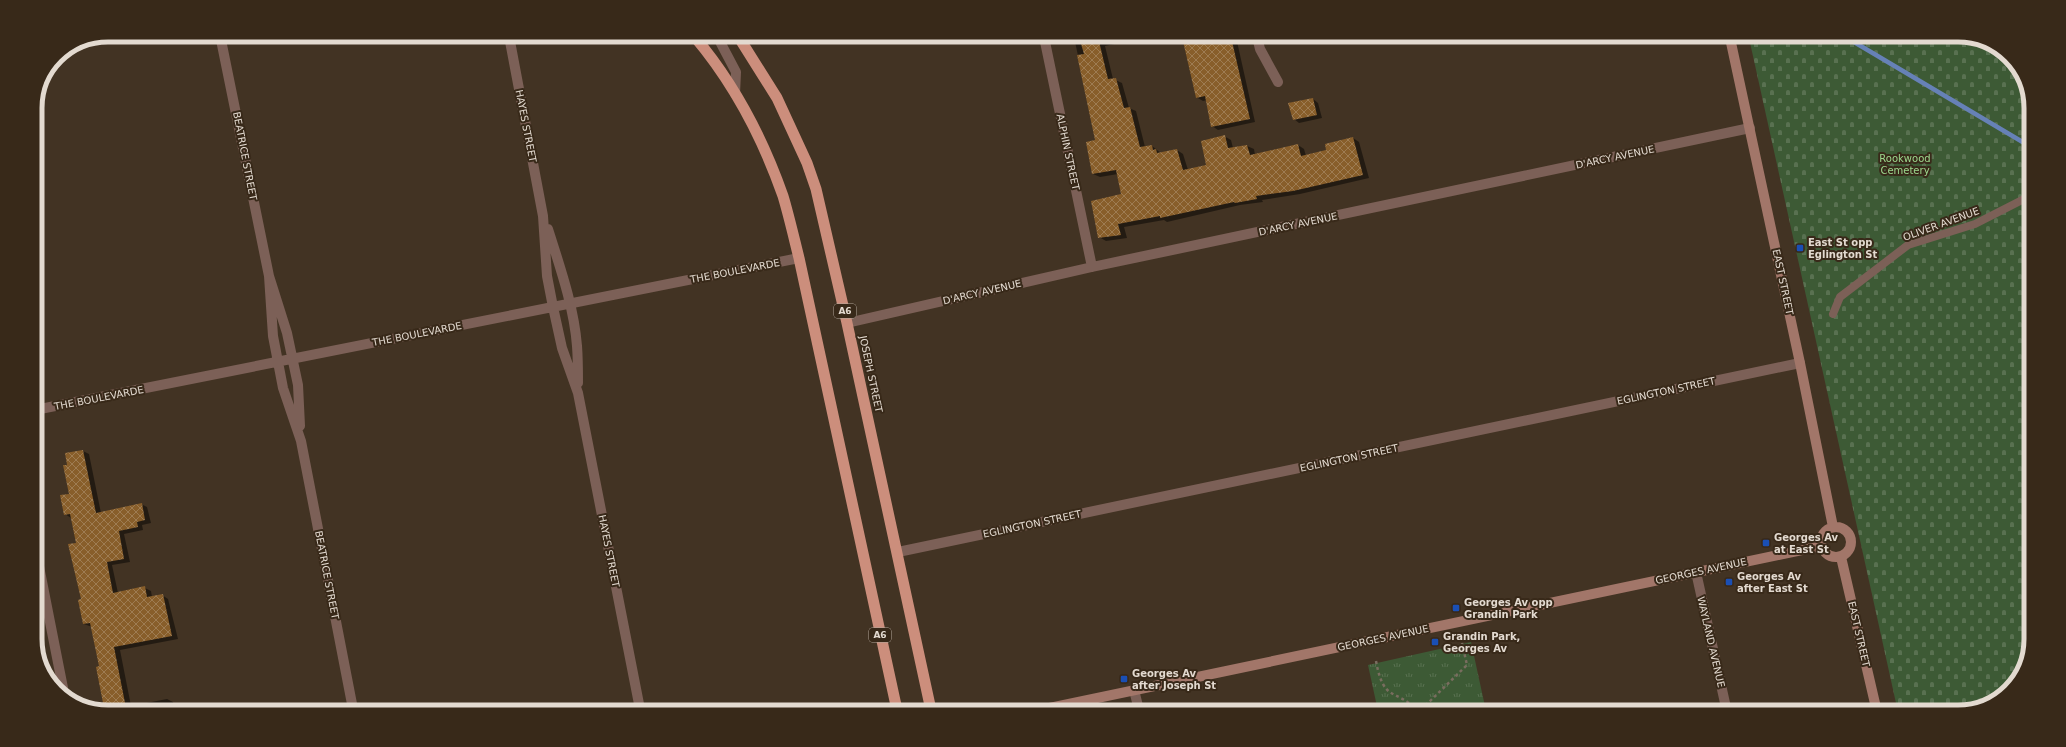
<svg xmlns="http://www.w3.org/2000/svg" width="2066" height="747" font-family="'DejaVu Sans',sans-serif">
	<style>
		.cemetery { fill: url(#cemetery-stones) }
		.park { fill: url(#park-tufts) }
		.shadow { fill: #0007 }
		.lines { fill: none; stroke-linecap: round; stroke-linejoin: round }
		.stream { stroke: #6681b6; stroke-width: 4.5 }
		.building { fill: url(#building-cross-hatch) }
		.path { stroke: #796d5f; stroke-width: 2.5; stroke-dasharray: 3 3; stroke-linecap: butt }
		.service { stroke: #7c6057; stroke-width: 8 }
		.minor { stroke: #7c6057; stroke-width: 10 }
		.tertiary { stroke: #7c6057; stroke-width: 10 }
		.secondary { stroke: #a27669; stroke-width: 10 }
		.trunk { stroke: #cc8e7c; stroke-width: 11 }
		.transit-dot { fill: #1a4fb4; stroke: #382919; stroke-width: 1.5 }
		.labels { text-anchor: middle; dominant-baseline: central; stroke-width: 4; stroke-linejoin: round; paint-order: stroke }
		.shield { fill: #382919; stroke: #b0a599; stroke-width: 1 }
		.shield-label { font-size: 9px; font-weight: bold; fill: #e3dad0 }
		.street-label { font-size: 10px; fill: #e3dad0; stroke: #382919 }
		.park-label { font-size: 10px; fill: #9dd88e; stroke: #382919 }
		.poi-label { font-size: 10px; font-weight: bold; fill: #e3dad0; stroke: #382919; text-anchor: start }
		.rim { fill: none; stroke: #e3dad0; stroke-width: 5 }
	</style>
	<defs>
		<pattern id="cemetery-stones" width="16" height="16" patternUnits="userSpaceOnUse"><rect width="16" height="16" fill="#3d5a35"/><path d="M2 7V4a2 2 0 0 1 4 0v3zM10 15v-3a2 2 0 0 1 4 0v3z" fill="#597151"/></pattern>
		<pattern id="park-tufts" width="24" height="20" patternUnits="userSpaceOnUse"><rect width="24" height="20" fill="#3d5a35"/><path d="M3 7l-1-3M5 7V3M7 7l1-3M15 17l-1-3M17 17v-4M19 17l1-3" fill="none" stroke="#597151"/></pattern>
		<pattern id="building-cross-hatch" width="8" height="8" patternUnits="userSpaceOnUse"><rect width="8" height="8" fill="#885e2a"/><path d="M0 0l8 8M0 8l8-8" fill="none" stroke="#9e7c52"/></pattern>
	</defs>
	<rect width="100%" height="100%" fill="#423323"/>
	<!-- cemetery -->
	<path class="cemetery" d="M1749,38L1981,39L2016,64L2031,103L2027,662L2002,697L1958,712H1898Z"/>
	<!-- park -->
	<path class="park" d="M1471,642L1486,711H1378L1368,665Z"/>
	<!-- shadow -->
	<path class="shadow" d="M1074,37H1127L1128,41L1105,46L1113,79L1122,83L1129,108L1136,111L1145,147L1152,146L1162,154L1177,150L1183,154L1188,170L1208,166L1224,136L1231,140L1233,148L1247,146L1254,149L1255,155L1298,145L1304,149L1306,156L1327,151L1353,138L1359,142L1369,178L1300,194L1262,200L1263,202L1240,205L1167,222L1164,220L1124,227L1127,238L1106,241L1099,237L1122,195L1118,174L1100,177L1093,174L1096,140Z
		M1182,37H1236L1255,122L1218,130L1212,126L1207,100L1203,101L1196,97Z
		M1313,99L1318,103L1322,118L1299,123L1294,119Z
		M83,451L89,454L101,513L141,504L147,507L151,523L142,525L143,530L124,534L130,562L112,565L118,593L145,588L151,591L152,597L162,595L168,599L178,639L120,650L131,706L167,699L173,702L174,708H105L97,667H100L92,627L84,624L80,600H82L77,544L71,518L65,514L70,494L66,454Z"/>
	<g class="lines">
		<!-- stream -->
		<path class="stream" d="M1849,39L2031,147"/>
	</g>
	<!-- building -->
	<path class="building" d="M1079,37H1098L1108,79L1116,78L1124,108L1130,107L1140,147L1152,145L1153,150L1156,149L1157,153L1177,149L1183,170L1206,165L1201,141L1225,135L1228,148L1247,145L1250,155L1298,144L1301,156L1326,150L1325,144L1353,137L1363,175L1293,191L1256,196L1257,199L1235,203L1234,202L1160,218V216L1118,224L1121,235L1098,238L1091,201L1121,194L1116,170L1092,174L1086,142L1095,140L1077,55L1084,54Z
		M1182,37H1231L1250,119L1211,127L1205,96L1196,98Z
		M1313,98L1317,115L1293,120L1288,103Z
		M83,450L96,513L142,503L145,520L137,522L138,527L119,531L124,559L107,562L113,593L145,586L147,597L163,594L172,636L114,647L126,708H104L96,667L99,666L90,623L83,624L78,600L81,599L68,544L76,543L70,514L64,515L60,495L69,494L63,465H67L65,453Z"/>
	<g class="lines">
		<!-- path -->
		<path class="path" d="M1376,661C1384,704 1395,687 1418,711
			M1423,711L1426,705L1467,665L1462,643"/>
		<!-- service -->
		<path class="service" d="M1833,314L1840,297L1908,245L1975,224L2030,196"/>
		<!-- minor -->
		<path class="minor" d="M220,35L269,276L287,333L298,385L300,426
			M509,36L543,216L547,276L553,307L562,348L578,393L640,709
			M1044,37L1092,267
			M1257,37L1260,49L1278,82
			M548,229C560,267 574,307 577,346C578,359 578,371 578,383
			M269,276L273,336L283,388L301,441L353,709
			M847,323L1092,267L1750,128
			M35,410L799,258
			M35,546L64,693
			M898,552L1800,363
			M1696,572L1727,712
			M1134,690L1139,710"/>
		<!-- tertiary -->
		<path class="tertiary" d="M717,36L736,72L735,94"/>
		<!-- secondary -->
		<path class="secondary" d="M1730,38L1800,363L1833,527
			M1821 542a15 15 0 1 1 30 0a15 15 0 1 1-30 0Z
			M1841,557L1877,712
			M1040,710L1821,546"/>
		<!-- trunk -->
		<path class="trunk" d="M694,36C733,82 763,139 783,196C789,216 794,238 799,258L897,710
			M738,36L777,98L807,163L816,189L847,323L931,710"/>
	</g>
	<!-- markers -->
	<g class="transit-dot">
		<rect x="1796" y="244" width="8" height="8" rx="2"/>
		<rect x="1762" y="539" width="8" height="8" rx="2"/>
		<rect x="1725" y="578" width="8" height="8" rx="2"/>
		<rect x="1452" y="604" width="8" height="8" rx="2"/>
		<rect x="1431" y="638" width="8" height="8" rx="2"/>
		<rect x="1120" y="675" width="8" height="8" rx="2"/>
	</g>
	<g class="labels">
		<!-- shield labels -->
		<g class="shield">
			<rect x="834" y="304" width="22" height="14" rx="3"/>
			<rect x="869" y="628" width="22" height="14" rx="3"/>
		</g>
		<g class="shield-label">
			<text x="845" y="311">A6</text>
			<text x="880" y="635">A6</text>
		</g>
		<!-- street labels -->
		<g class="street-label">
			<text transform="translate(526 126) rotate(79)">HAYES STREET</text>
			<text transform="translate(1068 152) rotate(78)">ALPHIN STREET</text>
			<text transform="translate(245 156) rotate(79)">BEATRICE STREET</text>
			<text transform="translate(1615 157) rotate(-12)">D'ARCY AVENUE</text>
			<text transform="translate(1298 224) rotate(-12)">D'ARCY AVENUE</text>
			<text transform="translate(1941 224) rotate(-20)">OLIVER AVENUE</text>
			<text transform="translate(735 271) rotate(-11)">THE BOULEVARDE</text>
			<text transform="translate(1783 282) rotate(78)">EAST STREET</text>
			<text transform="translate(982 292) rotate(-13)">D'ARCY AVENUE</text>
			<text transform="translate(417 334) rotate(-11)">THE BOULEVARDE</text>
			<text transform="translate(871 374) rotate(78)">JOSEPH STREET</text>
			<text transform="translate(1666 391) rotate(-12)">EGLINGTON STREET</text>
			<text transform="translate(99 398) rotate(-11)">THE BOULEVARDE</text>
			<text transform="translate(1349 458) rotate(-12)">EGLINGTON STREET</text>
			<text transform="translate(1032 524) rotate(-12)">EGLINGTON STREET</text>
			<text transform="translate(609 551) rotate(79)">HAYES STREET</text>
			<text transform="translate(1701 571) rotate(-12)">GEORGES AVENUE</text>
			<text transform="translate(327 575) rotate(79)">BEATRICE STREET</text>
			<text transform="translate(1859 634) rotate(77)">EAST STREET</text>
			<text transform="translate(1383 638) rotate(-12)">GEORGES AVENUE</text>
			<text transform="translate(1711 642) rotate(77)">WAYLAND AVENUE</text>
		</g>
		<!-- park labels -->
		<g class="park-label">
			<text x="1905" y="158">Rookwood<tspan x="1905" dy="12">Cemetery</tspan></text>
		</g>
		<!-- poi labels -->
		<g class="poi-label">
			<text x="1808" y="242">East St opp<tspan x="1808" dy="12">Eglington St</tspan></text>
			<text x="1774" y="537">Georges Av<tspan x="1774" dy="12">at East St</tspan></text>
			<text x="1737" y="576">Georges Av<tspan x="1737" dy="12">after East St</tspan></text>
			<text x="1464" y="602">Georges Av opp<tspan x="1464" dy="12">Grandin Park</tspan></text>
			<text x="1443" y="636">Grandin Park,<tspan x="1443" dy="12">Georges Av</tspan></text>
			<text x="1132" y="673">Georges Av<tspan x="1132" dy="12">after Joseph St</tspan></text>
		</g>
	</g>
	<!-- crop -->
	<path d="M0 0H2066V747H0ZM108 42H1958A66 66 0 0 1 2024 108V639A66 66 0 0 1 1958 705H108A66 66 0 0 1 42 639V108A66 66 0 0 1 108 42Z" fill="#382919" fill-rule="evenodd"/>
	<path class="rim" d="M108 42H1958A66 66 0 0 1 2024 108V639A66 66 0 0 1 1958 705H108A66 66 0 0 1 42 639V108A66 66 0 0 1 108 42Z"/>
</svg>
